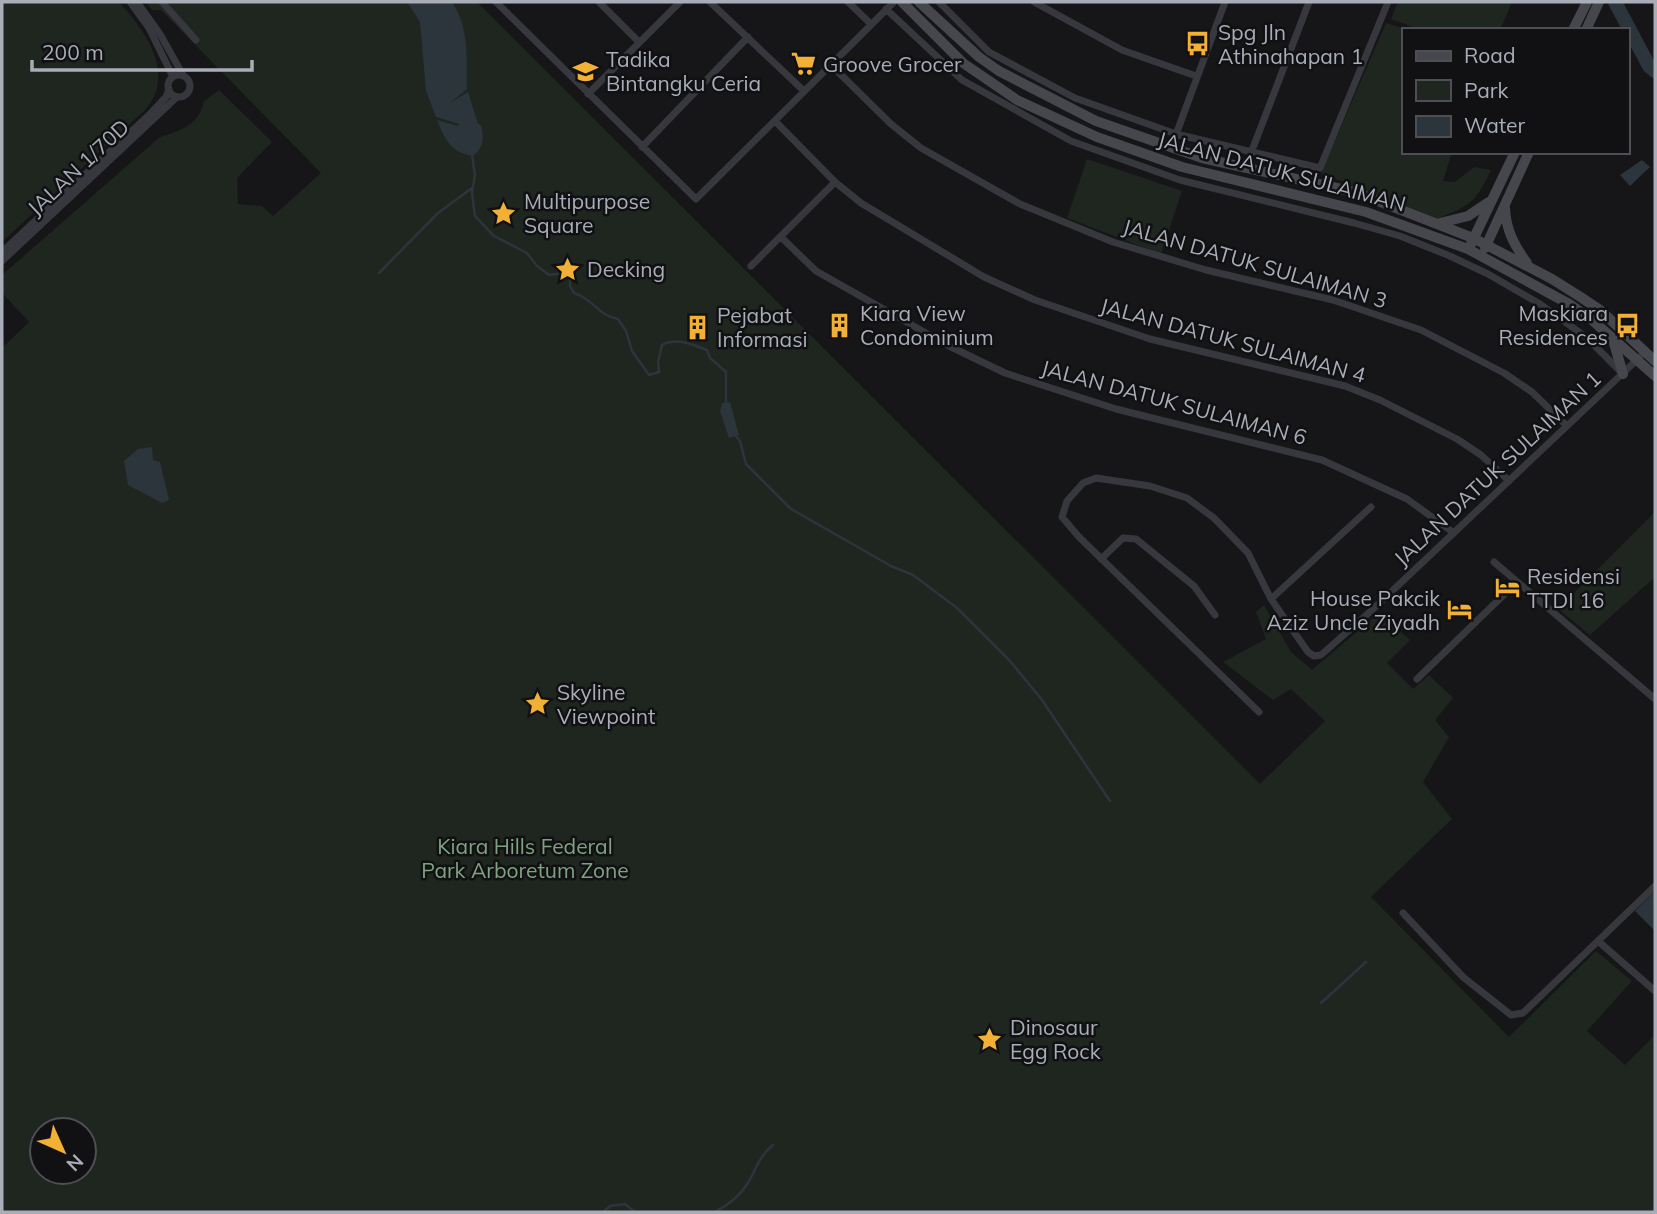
<svg xmlns="http://www.w3.org/2000/svg" width="1657" height="1214" font-family="Mulish,sans-serif">
	<style>
		.green { fill: #1e261f; fill-rule: evenodd }
		.water { fill: #2c353c }
		.lines { fill: none; stroke-linecap: round; stroke-linejoin: round }
		.stream { stroke: #2c353c; stroke-width: 2.5 }
		.river { stroke: #2c353c; stroke-width: 14 }
		.street { stroke: #37383d; stroke-width: 7 }
		.secondary { stroke: #45474d; stroke-width: 10 }
		.labels { text-anchor: middle; dominant-baseline: central; stroke-width: 5; stroke-linejoin: round; paint-order: stroke }
		.poi-label { font-size: 21px; fill: #a8adb8; stroke: #111113; text-anchor: start }
		.street-label { font-size: 21px; fill: #a8adb8; stroke: #111113 }
		.park-label { font-size: 21px; fill: #7fa381; stroke: #111113 }
	</style>
	<rect width="100%" height="100%" fill="#161618"/>
	<!-- green -->
	<path class="green" d="M2,2H119C145,31 177,73 145,110L2,242Z
		M146,2H477L1260,784L1325,721L1291,689L1273,700L1223,662L1266,639L1256,612L1264,605L1291,652L1312,670L1379,613L1410,640L1387,663L1413,689L1429,675L1453,698L1435,720L1449,737L1423,782L1452,819L1371,897L1509,1037L1596,951L1632,981L1587,1031L1625,1065L1655,1035V1212H2V348L29,322L2,293V275L160,137C178,132 201,124 203,102L219,90L272,142L237,178L238,204L262,206L273,216L321,173L161,10H152ZM42,1130H84V1172H42Z
		M1398,2H1512L1500,30H1421L1391,19Z
		M1386,23L1407,30H1403V152H1452L1443,181L1455,182L1474,167L1491,170C1475,204 1470,205 1437,219L1321,173Z
		M1087,159L1182,191L1161,254L1067,218Z
		M1655,512V577L1590,635L1558,609Z"/>
	<!-- water -->
	<path class="water" d="M407,2H452C470,29 466,58 467,89L450,103L468,92L478,124L481,125C484,138 484,147 473,156C451,153 444,138 437,120L458,126L459,124L436,117L426,91L420,22Z
		M1642,160L1650,167L1630,186L1620,175Z
		M730,402L739,435L729,438L720,411L722,403Z
		M152,447L153,460L160,462L169,500L162,503L128,485L124,461L138,449Z
		M1655,891V931L1635,911Z"/>
	<g class="lines">
		<!-- stream -->
		<path class="stream" d="M472,155L475,175L472,193L475,216L494,236L527,253L537,266L549,275L564,273L570,277V286L574,293C594,299 597,315 618,319L626,331L632,351L649,375L659,372L658,362L662,345C677,337 693,345 707,350L710,358L726,372V404
			M379,273L438,213L472,188
			M736,436L740,441L746,464L791,509L891,566L913,575L957,608L1010,661L1042,700L1110,801
			M1321,1003L1366,962
			M603,1212L610,1206L625,1204L635,1212
			M715,1212C728,1205 740,1196 748,1183C756,1169 760,1155 773,1145"/>
		<!-- river -->
		<path class="river" d="M1615,2L1649,66L1655,71"/>
		<!-- street -->
		<path class="street" d="M130,2L149,28L173,77
			M137,2L160,34L183,75
			M162,2L196,40
			M496,2L696,199L894,2
			M599,2L639,42
			M710,2L804,91
			M848,2L871,24
			M939,2L989,52L1075,98L1176,134L1320,168L1388,2
			M1034,2L1122,50L1196,76
			M886,9L962,80L1071,141L1180,180L1354,223L1400,236L1450,256L1488,274L1540,304L1586,337L1620,371
			M831,65L891,124L921,148L1020,204L1113,242L1206,270L1333,300L1421,330L1504,373L1532,392L1567,426
			M168 86a11 11 0 1 1 22 0a11 11 0 1 1-22 0Z
			M588,94L680,2
			M775,121L835,182L861,203L984,277L1035,300L1150,339L1345,386L1380,400L1457,439L1481,455L1509,481
			M642,147L748,37
			M1171,148L1225,2
			M1251,153L1309,2
			M781,237L816,271L949,346L1005,373L1116,409L1322,460L1407,499L1454,533
			M2,252L150,114L166,97L169,89
			M2,261L177,97
			M751,266L835,182
			M1101,559L1123,538L1136,539L1194,586L1215,615
			M1494,562L1655,699
			M1271,599L1371,507
			M1417,679L1517,582
			M1259,712L1079,537L1062,517L1067,501L1083,483L1096,478L1150,486L1187,498L1214,518L1248,553L1271,599L1308,652L1314,656L1321,655L1372,610L1640,357
			M1403,913L1463,977L1511,1015L1523,1013L1655,886
			M1598,941L1655,991"/>
		<!-- secondary -->
		<path class="secondary" d="M902,2L963,63L1017,100L1097,137L1182,167L1366,212L1468,249L1571,305L1592,320L1655,376
			M919,2L979,57L999,71L1096,121L1202,158L1355,192L1473,238L1552,279L1579,296L1600,310L1655,361
			M1573,30L1587,2
			M1586,30L1599,2
			M1505,208C1506,230 1514,245 1527,263
			M1440,223L1468,216L1489,202
			M1471,244L1515,152
			M1485,248L1529,152
			M1614,343L1623,374"/>
	</g>
	<!-- icons -->
	<defs>
		<symbol id="bus-bare" viewBox="-9 -9 18 18"><path d="M-5-6H5V4H4V6H2V4H-2V6H-4V4H-5ZM-3.5-4V0h7V-4ZM-3.5 1.2v1.5H-2V1.2ZM2 1.2v1.5H3.5V1.2Z" fill="#f2b134" stroke="#111113" stroke-width="2.5" paint-order="stroke"/></symbol>
		<symbol id="supermarket-bare" viewBox="-9 -9 18 18"><path d="M-6-5.5h2.5l.6 2H6L4.5 2H-2.5L-4.4-4H-6ZM-1.5 3.2a1.3 1.3 0 1 0 .1 0ZM3 3.2a1.3 1.3 0 1 0 .1 0Z" fill="#f2b134" stroke="#111113" stroke-width="2.5" paint-order="stroke"/></symbol>
		<symbol id="school-bare" viewBox="-9 -9 18 18"><path d="M0-5L7-2L0 1L-7-2ZM-4 1L0 2.5L4 1V4Q0 6-4 4Z" fill="#f2b134" stroke="#111113" stroke-width="2.5" paint-order="stroke"/></symbol>
		<symbol id="sight-bare" viewBox="-9 -9 18 18"><path d="M0-6L1.8-2.2L6-1.7L2.9 1.2L3.7 5.4L0 3.3L-3.7 5.4L-2.9 1.2L-6-1.7L-1.8-2.2Z" fill="#f2b134" stroke="#111113" stroke-width="2.5" paint-order="stroke"/></symbol>
		<symbol id="building-bare" viewBox="-9 -9 18 18"><path d="M-4-6H4V6H1V3H-1V6H-4ZM-2.5-4.3h1.7v1.8h-1.7ZM.8-4.3h1.7v1.8H.8ZM-2.5-1h1.7V.8h-1.7ZM.8-1h1.7V.8H.8Z" fill="#f2b134" stroke="#111113" stroke-width="2.5" paint-order="stroke"/></symbol>
		<symbol id="hotel-bare" viewBox="-9 -9 18 18"><path d="M-6-4.5h1.5V1H6V5H4.5V3h-9V5H-6ZM-4 0a1.8 1.8 0 1 1 3.6 0ZM.5 0V-2.5h3Q6-2.5 6 0Z" fill="#f2b134" stroke="#111113" stroke-width="2.5" paint-order="stroke"/></symbol>
	</defs>
	<g fill-rule="evenodd">
		<use href="#bus-bare" x="1180" y="26" width="35" height="35"/>
		<use href="#supermarket-bare" x="786" y="46" width="35" height="35"/>
		<use href="#school-bare" x="568" y="54" width="35" height="35"/>
		<use href="#sight-bare" x="486" y="196" width="35" height="35"/>
		<use href="#sight-bare" x="550" y="252" width="35" height="35"/>
		<use href="#building-bare" x="822" y="308" width="35" height="35"/>
		<use href="#bus-bare" x="1610" y="308" width="35" height="35"/>
		<use href="#building-bare" x="680" y="310" width="35" height="35"/>
		<use href="#hotel-bare" x="1490" y="570" width="35" height="35"/>
		<use href="#hotel-bare" x="1442" y="592" width="35" height="35"/>
		<use href="#sight-bare" x="520" y="686" width="35" height="35"/>
		<use href="#sight-bare" x="972" y="1022" width="35" height="35"/>
	</g>
	<g class="labels">
		<!-- poi labels -->
		<g class="poi-label">
			<text x="1218" y="32">Spg Jln<tspan x="1218" dy="24">Athinahapan 1</tspan></text>
			<text x="606" y="59">Tadika<tspan x="606" dy="24">Bintangku Ceria</tspan></text>
			<text x="823" y="64">Groove Grocer</text>
			<text x="524" y="201">Multipurpose<tspan x="524" dy="24">Square</tspan></text>
			<text x="587" y="269">Decking</text>
			<text x="860" y="313">Kiara View<tspan x="860" dy="24">Condominium</tspan></text>
			<text x="1608" y="313" text-anchor="end">Maskiara<tspan x="1608" dy="24">Residences</tspan></text>
			<text x="717" y="315">Pejabat<tspan x="717" dy="24">Informasi</tspan></text>
			<text x="1527" y="576">Residensi<tspan x="1527" dy="24">TTDI 16</tspan></text>
			<text x="1440" y="598" text-anchor="end">House Pakcik<tspan x="1440" dy="24">Aziz Uncle Ziyadh</tspan></text>
			<text x="557" y="692">Skyline<tspan x="557" dy="24">Viewpoint</tspan></text>
			<text x="1010" y="1027">Dinosaur<tspan x="1010" dy="24">Egg Rock</tspan></text>
		</g>
		<!-- street labels -->
		<g class="street-label">
			<text transform="translate(78 167) rotate(-43)">JALAN 1/70D</text>
			<text transform="translate(1282 171) rotate(15)">JALAN DATUK SULAIMAN</text>
			<text transform="translate(1255 263) rotate(16)">JALAN DATUK SULAIMAN 3</text>
			<text transform="translate(1233 340) rotate(15)">JALAN DATUK SULAIMAN 4</text>
			<text transform="translate(1174 402) rotate(15)">JALAN DATUK SULAIMAN 6</text>
			<text transform="translate(1497 468) rotate(-43)">JALAN DATUK SULAIMAN 1</text>
		</g>
		<!-- park labels -->
		<g class="park-label">
			<text x="525" y="846">Kiara Hills Federal<tspan x="525" dy="24">Park Arboretum Zone</tspan></text>
		</g>
	</g>
	<!-- border -->
	<rect width="1657" height="1214" fill="none" stroke="#a8adb8" stroke-width="7"/>
	<!-- legend -->
	<rect x="1402" y="28" width="228" height="126" fill="#111113" stroke="#4d4f55" stroke-width="2"/>
	<rect x="1416" y="51" width="35" height="10" fill="#45474d" stroke="#4d4f55" stroke-width="2"/>
	<text x="1464" y="63" font-size="21" fill="#a8adb8">Road</text>
	<rect x="1416" y="80" width="35" height="21" fill="#1e261f" stroke="#4d4f55" stroke-width="2"/>
	<text x="1464" y="98" font-size="21" fill="#a8adb8">Park</text>
	<rect x="1416" y="116" width="35" height="21" fill="#2c353c" stroke="#4d4f55" stroke-width="2"/>
	<text x="1464" y="133" font-size="21" fill="#a8adb8">Water</text>
	<!-- north arrow -->
	<g transform="translate(63 1151) rotate(135)"><circle r="33" fill="#111113" stroke="#4d4f55" stroke-width="2"/>
	<path d="M0-5L12 26L0 18L-12 26Z" fill="#f2b134"/>
	<text y="-10" font-size="19" font-weight="bold" text-anchor="middle" fill="#a8adb8">N</text>
	</g>
	<!-- scale -->
	<path d="M32 60v10h220v-10" fill="none" stroke="#a8adb8" stroke-width="3.5"/>
	<text x="42" y="60" font-size="21" fill="#a8adb8" stroke="#111113" stroke-width="5" paint-order="stroke">200 m</text>
</svg>
